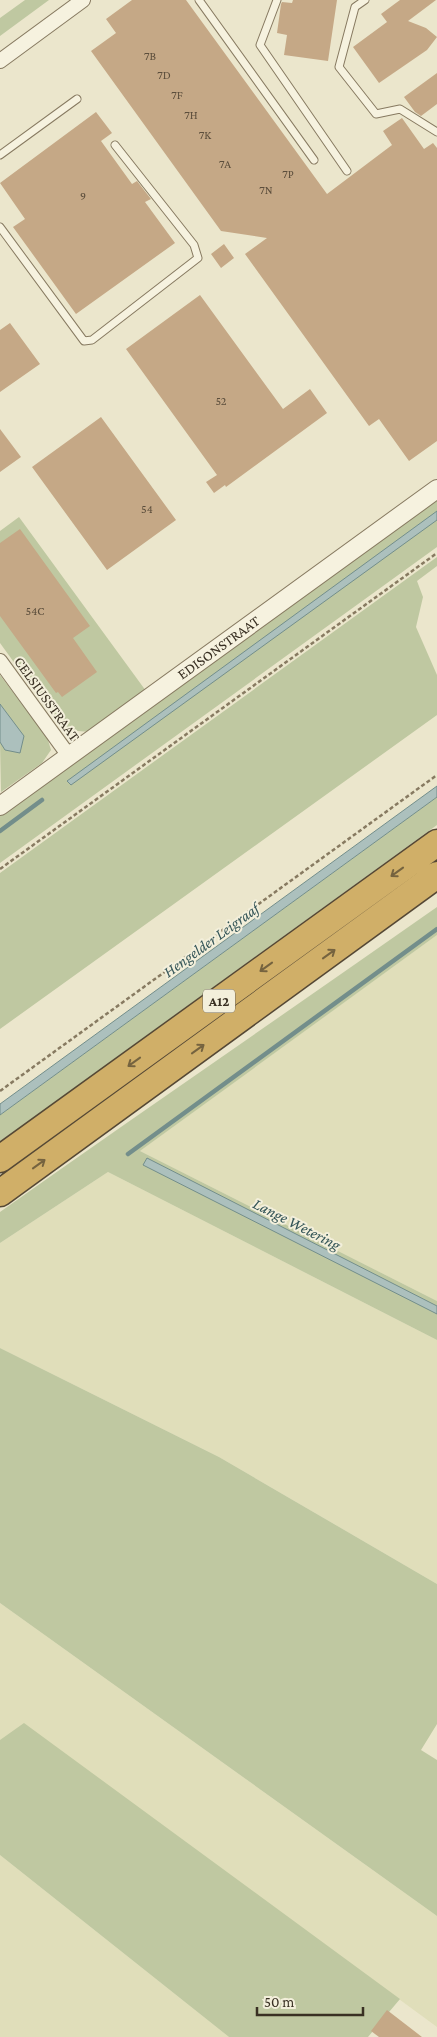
<svg xmlns="http://www.w3.org/2000/svg" width="437" height="2037" font-family="'Crimson Pro',serif">
	<style>
		.farmland { fill: #e0deba }
		.green { fill: #bfc8a1 }
		.water { fill: #acc0bd; stroke: #738e8b }
		.lines { fill: none; stroke-linecap: round; stroke-linejoin: round }
		.stream { stroke: #738e8b; stroke-width: 4.5 }
		.building { fill: #c5a886 }
		.service-casing { stroke: #877a61; stroke-width: 9 }
		.minor-casing { stroke: #877a61; stroke-width: 16 }
		.tertiary-casing { stroke: #877a61; stroke-width: 20 }
		.motorway-casing { stroke: #554835; stroke-width: 29 }
		.path { stroke: #877a61; stroke-width: 2.5; stroke-dasharray: 4 2.5; stroke-linecap: butt }
		.service { stroke: #f6f2df; stroke-width: 7 }
		.minor { stroke: #f6f2df; stroke-width: 14 }
		.tertiary { stroke: #f6f2df; stroke-width: 18 }
		.motorway { stroke: #d0af68; stroke-width: 26 }
		.oneway { stroke: #75633f }
		.labels { text-anchor: middle; dominant-baseline: central; stroke-width: 4; stroke-linejoin: round; paint-order: stroke }
		.number-label { font-size: 12px; fill: #5c4e3c }
		.shield { fill: #f3efdb; stroke: #71695a; stroke-width: 1 }
		.shield-label { font-size: 14px; font-weight: bold; fill: #393023 }
		.street-label { font-size: 15px; fill: #393023; stroke: #f3efdb }
		.water-label { font-size: 16px; font-style: italic; fill: #345557; stroke: #f3efdb }
	</style>
	<rect width="100%" height="100%" fill="#ebe6cc"/>
	<!-- farmland -->
	<path class="farmland" d="M437,935V1301L140,1151L299,1035Z
		M108,1172L437,1340V1584L219,1457L0,1348V1243Z
		M0,1603L437,1916V2027L264,1900L0,1740Z
		M0,1855L229,2037H0Z"/>
	<!-- green -->
	<path class="green" d="M25,0H49L0,36V18Z
		M437,499V547L0,863V815Z
		M19,517L146,691L90,732L66,730L55,719L0,643V531Z
		M437,557V566L417,581L423,597L416,627L437,675V715L0,1029V873Z
		M0,675L47,737L51,750L42,763L1,792L0,742L6,750L23,736L0,704Z
		M437,797V825L0,1142V1115Z
		M437,907V935L140,1151L437,1301V1340L108,1172L0,1243V1212C145,1109 292,1009 437,907Z
		M0,1348L219,1457L437,1584V1724L421,1750L437,1760V1916L0,1603Z
		M24,1723L400,1999L368,2037H229L0,1855V1740Z"/>
	<!-- water -->
	<path class="water" d="M437,511V520L71,785L67,781Z
		M0,704L24,736L20,753L5,750L0,742Z
		M437,786V797L0,1115V1104Z
		M147,1158L437,1306V1314L143,1165Z"/>
	<g class="lines">
		<!-- stream -->
		<path class="stream" d="M0,831L42,800
			M128,1154L437,929"/>
	</g>
	<!-- building -->
	<path class="building" d="M132,0H186L327,194L392,145L383,131L402,118L424,149L433,143L437,148V441L409,461L379,419L369,426L245,254L267,238L221,231L91,51L116,33L106,19Z
		M293,0H337L328,61L284,55L287,35L277,33L281,4L282,2L292,3Z
		M400,0H436L408,21L426,28L437,37L427,50L379,83L353,47L387,22L381,14Z
		M437,73V104L421,116L415,112L404,97Z
		M96,112L112,133L101,141L132,184L137,181L151,199L145,202L175,243L76,314L13,227L25,219L0,183Z
		M224,244L234,258L221,268L211,254Z
		M200,295L283,409L310,389L327,413L226,487L225,485L214,493L206,482L217,475L126,349Z
		M10,323L40,364L0,392V330Z
		M101,417L176,520L107,570L32,467Z
		M0,429L21,457L0,472Z
		M20,529L90,626L73,638L97,672L62,697L58,692L56,693L0,616V543Z
		M387,2010L422,2037H379L371,2031Z"/>
	<g class="lines">
		<defs>
			<path id="service" d="M199,0L314,160
				M277,0L260,45L347,171
				M365,0L355,7L339,67L376,114L400,109L437,132
				M0,155L77,99
				M0,227L84,341L92,340L198,258L194,245L115,145"/>
			<path id="minor" d="M0,61L83,0
				M0,661L69,756"/>
			<g id="tertiary">
				<path id="s1" d="M0,806L437,489"/>
			</g>
			<path id="motorway" d="M0,1159L437,843
				M0,1193L437,875"/>
		</defs>
		<!-- service casing -->
		<use href="#service" class="service-casing"/>
		<!-- minor casing -->
		<use href="#minor" class="minor-casing"/>
		<!-- tertiary casing -->
		<use href="#tertiary" class="tertiary-casing"/>
		<!-- motorway casing -->
		<use href="#motorway" class="motorway-casing"/>
		<!-- path -->
		<path class="path" d="M0,869L437,553
			M0,1091L437,775"/>
		<!-- service -->
		<use href="#service" class="service"/>
		<!-- minor -->
		<use href="#minor" class="minor"/>
		<!-- tertiary -->
		<use href="#tertiary" class="tertiary"/>
		<!-- motorway -->
		<use href="#motorway" class="motorway"/>
	</g>
	<!-- one-way arrows -->
	<defs><path id="oneway-shaft" d="M-6 0H5M1.5-3L5.5 0L1.5 3" fill="none" stroke-width="1.6" stroke-linecap="round" stroke-linejoin="round" transform="scale(1.25)"/></defs>
	<g class="oneway">
		<use href="#oneway-shaft" transform="translate(397 872) rotate(144)"/>
		<use href="#oneway-shaft" transform="translate(329 954) rotate(-36)"/>
		<use href="#oneway-shaft" transform="translate(266 967) rotate(144)"/>
		<use href="#oneway-shaft" transform="translate(198 1049) rotate(-36)"/>
		<use href="#oneway-shaft" transform="translate(134 1062) rotate(144)"/>
		<use href="#oneway-shaft" transform="translate(39 1164) rotate(-36)"/>
	</g>
	<g class="labels">
		<!-- number labels -->
		<g class="number-label">
			<text x="150" y="56">7B</text>
			<text x="164" y="75">7D</text>
			<text x="177" y="95">7F</text>
			<text x="191" y="115">7H</text>
			<text x="205" y="135">7K</text>
			<text x="225" y="164">7A</text>
			<text x="288" y="174">7P</text>
			<text x="266" y="190">7N</text>
			<text x="83" y="196">9</text>
			<text x="221" y="401">52</text>
			<text x="147" y="509">54</text>
			<text x="35" y="611">54C</text>
		</g>
		<!-- shield labels -->
		<rect class="shield" x="203" y="989.5" width="32" height="23" rx="4"/>
		<g class="shield-label">
			<text x="219" y="1001">A12</text>
		</g>
		<!-- street labels -->
		<g class="street-label">
			<text stroke="none"><textPath href="#s1" startOffset="270">EDISONSTRAAT</textPath></text>
			<text transform="translate(47 699) rotate(54)">CELSIUSSTRAAT</text>
		</g>
		<!-- water labels -->
		<g class="water-label">
			<text transform="translate(211 940) rotate(-36)">Hengelder Leigraaf</text>
			<text transform="translate(297 1224) rotate(27)">Lange Wetering</text>
		</g>
	</g>
	<!-- scale -->
	<path d="M257 2007v8h106v-8" fill="none" stroke="#393023" stroke-width="2.5"/>
	<text x="264" y="2007" font-size="15" fill="#393023" stroke="#f3efdb" stroke-width="4" paint-order="stroke">50 m</text>
</svg>
